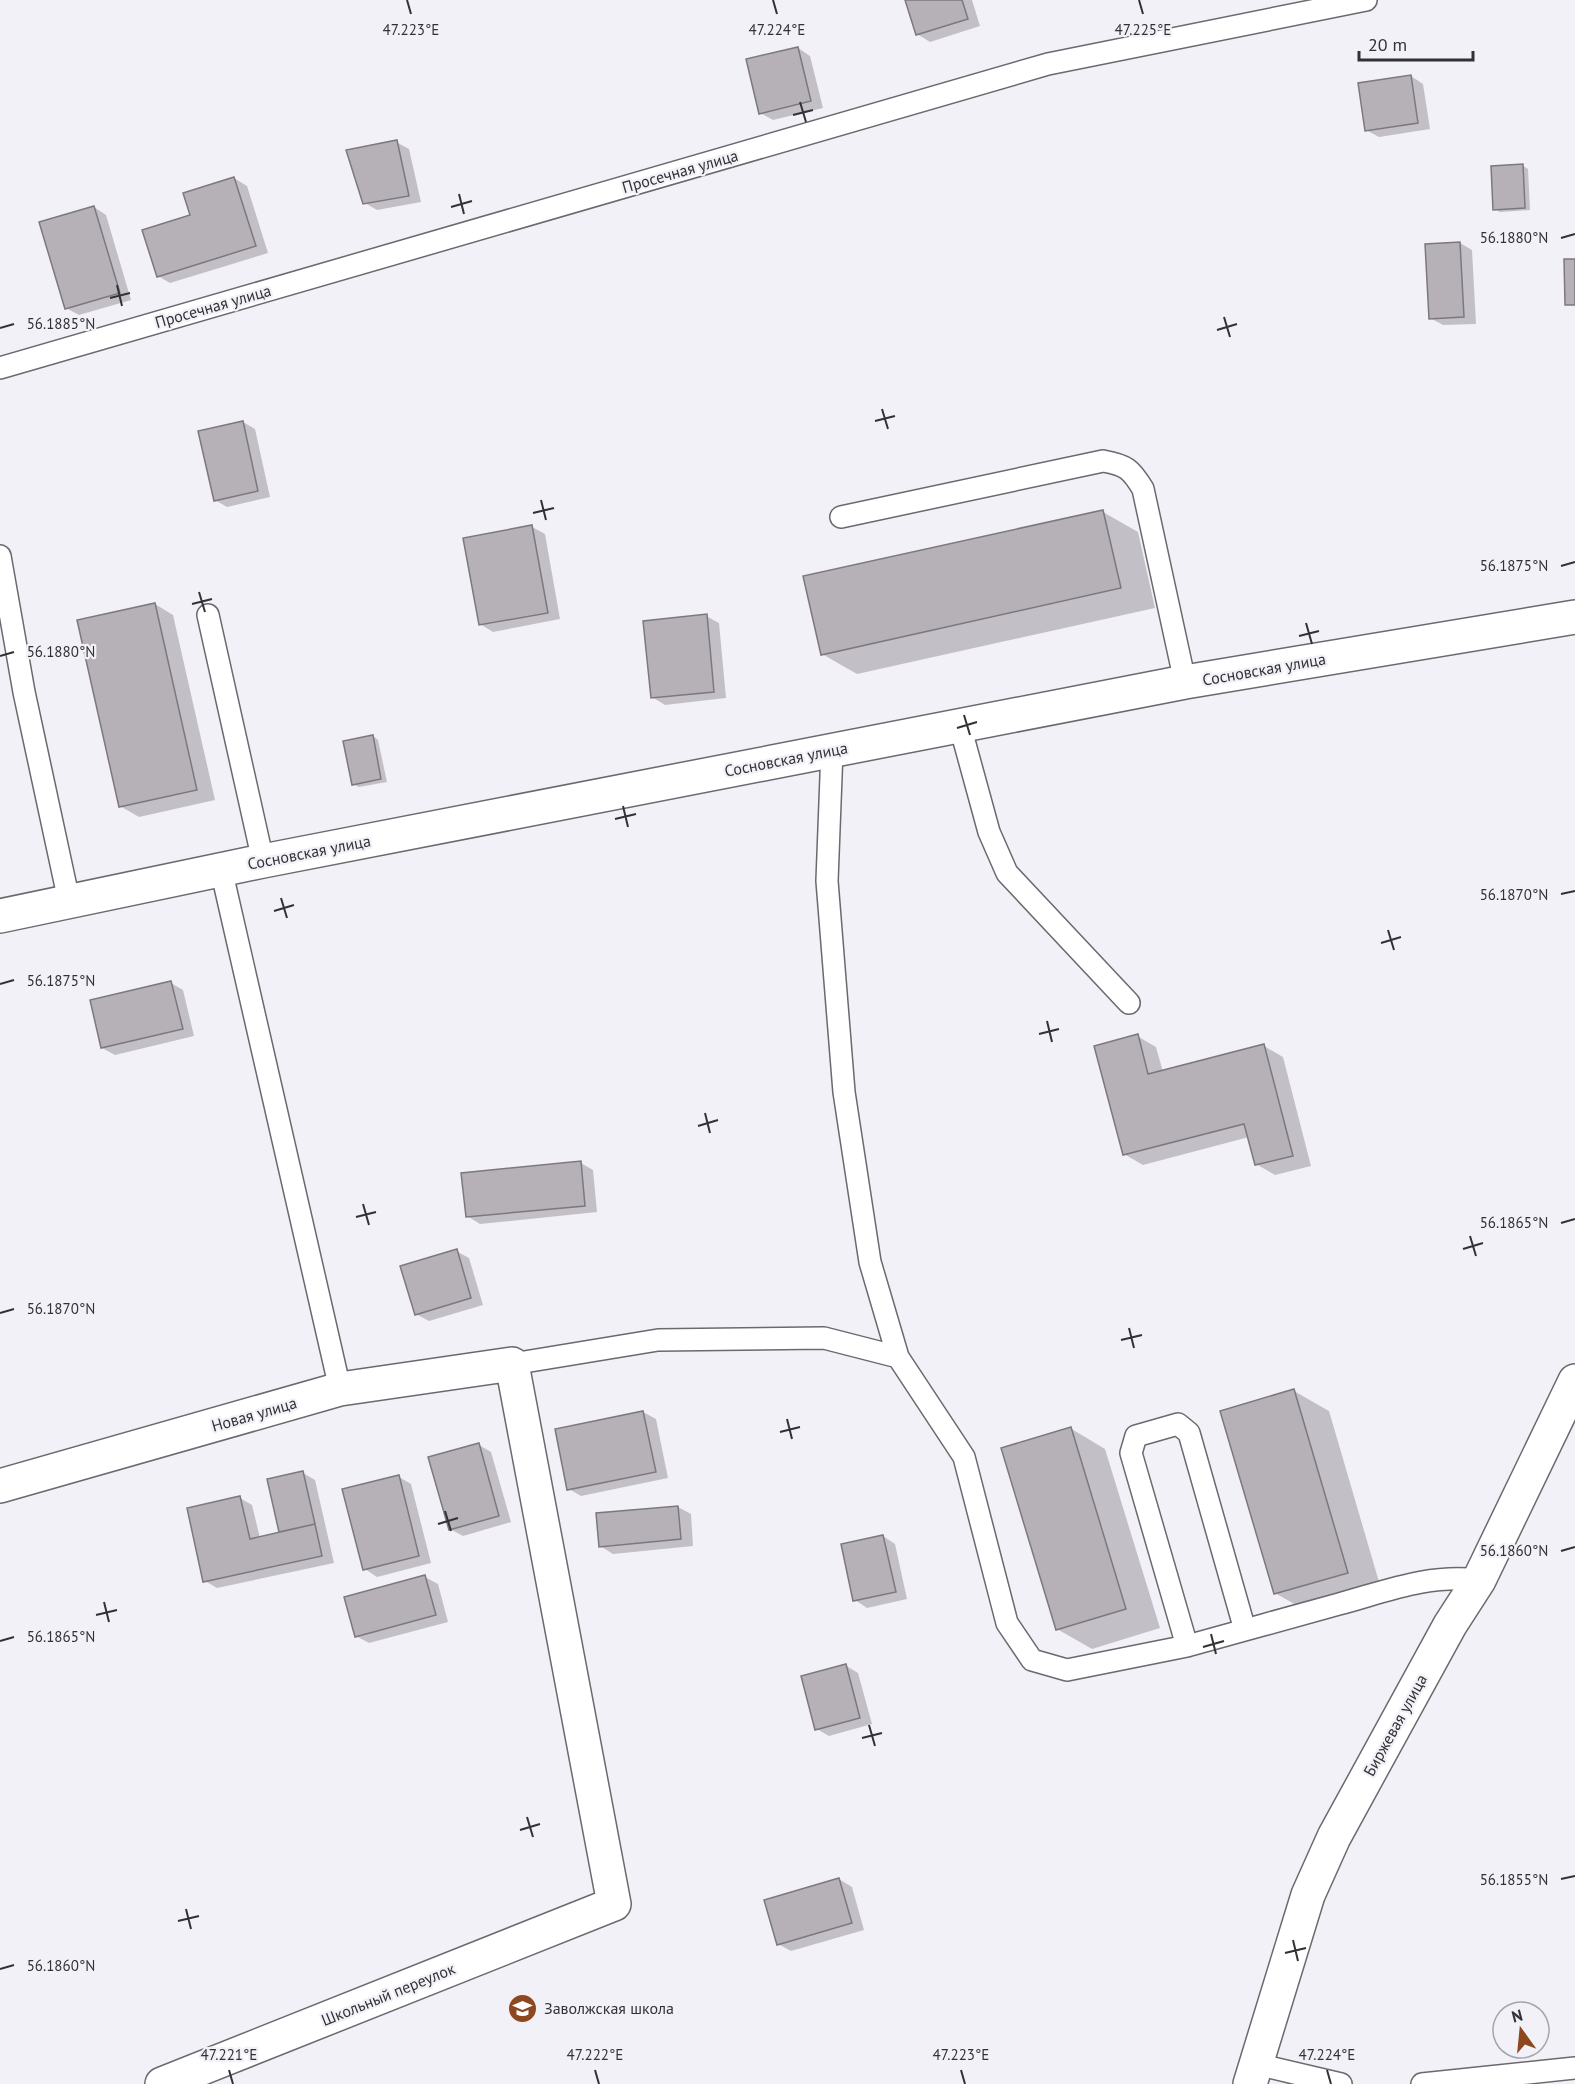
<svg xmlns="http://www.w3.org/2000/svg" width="1575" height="2084" font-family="'PT Sans',sans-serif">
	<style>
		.shadow { fill: #0003 }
		.building { fill: #b5b1b7; stroke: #7d787e; stroke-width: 1.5 }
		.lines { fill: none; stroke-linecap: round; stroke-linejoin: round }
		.lane-casing { stroke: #6a696f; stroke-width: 24 }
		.street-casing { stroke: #6a696f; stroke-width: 36 }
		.lane { stroke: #fff; stroke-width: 21 }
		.street { stroke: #fff; stroke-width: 33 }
		.ticks { fill: none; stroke: #323234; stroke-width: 2 }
		.labels { text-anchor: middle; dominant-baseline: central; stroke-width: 4.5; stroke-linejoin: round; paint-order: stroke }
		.street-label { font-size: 16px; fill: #323234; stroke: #f3f1f8 }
		.poi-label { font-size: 16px; fill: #323234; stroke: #f3f1f8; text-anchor: start }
		.ticks-label { font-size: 15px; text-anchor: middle; fill: #323234; stroke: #f3f1f8; stroke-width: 4.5; stroke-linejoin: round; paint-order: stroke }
	</style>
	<rect width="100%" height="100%" fill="#f3f1f8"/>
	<!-- shadow -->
	<path class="shadow" d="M907,0H972L980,26L930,42L917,34Z
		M798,48L810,56L823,108L773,120L760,113Z
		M1411,76L1423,84L1430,129L1379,137L1366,130Z
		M396,142L409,149L421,202L377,210L365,203Z
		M1523,166L1528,169L1530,210L1500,212L1495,209Z
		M234,178L247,186L268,253L170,283L158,276Z
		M94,207L106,215L131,300L79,315L66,308Z
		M1460,243L1472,250L1476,324L1443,325L1430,318Z
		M243,422L255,429L270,497L227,507L215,500Z
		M1103,512L1138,532L1155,608L857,674L822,654Z
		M532,527L545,534L560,619L493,632L480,624Z
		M155,604L173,615L215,800L139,817L120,806Z
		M706,616L719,623L726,698L665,705L652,697Z
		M373,736L378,740L387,782L359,787L353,784Z
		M171,983L183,990L194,1036L115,1055L102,1048Z
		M1137,1036L1156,1047L1163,1072L1264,1046L1283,1057L1311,1166L1275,1175L1256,1164L1249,1137L1143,1165L1124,1154Z
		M581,1163L593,1170L597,1212L480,1224L467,1216Z
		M456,1251L469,1258L483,1305L429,1321L416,1314Z
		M1294,1391L1329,1411L1382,1592L1310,1613L1275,1593Z
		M643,1412L656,1419L668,1478L581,1496L569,1489Z
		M1070,1428L1105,1449L1160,1628L1092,1649L1057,1629Z
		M479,1445L491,1452L511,1522L463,1536L450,1529Z
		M303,1473L315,1480L334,1563L217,1588L205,1581L240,1498L252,1505L260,1538L281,1533L269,1480Z
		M399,1477L411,1484L431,1563L377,1577L365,1569Z
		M678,1507L691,1514L693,1546L613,1554L600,1546Z
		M883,1536L895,1544L907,1599L867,1608L855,1600Z
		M425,1577L438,1584L448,1622L369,1643L356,1636Z
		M845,1665L858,1673L872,1724L829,1736L817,1729Z
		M839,1879L852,1887L864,1930L791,1951L778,1944Z"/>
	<!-- building -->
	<path class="building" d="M905,0H962L968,19L916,35Z
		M798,47L811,101L759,114L746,59Z
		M1411,75L1418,123L1365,131L1358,83Z
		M397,140L409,196L363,204L346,150Z
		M1523,164L1525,208L1493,210L1491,166Z
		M234,177L256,246L157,277L142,230L190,215L183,193Z
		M94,206L120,293L65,309L39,222Z
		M1460,242L1464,317L1429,319L1425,244Z
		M1564,259H1575V305H1565Z
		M243,421L258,491L214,501L198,431Z
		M1103,510L1121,588L821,655L803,576Z
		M532,525L548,613L479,625L463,538Z
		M155,603L197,790L119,807L77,620Z
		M707,614L714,692L651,698L643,621Z
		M373,735L381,779L352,785L343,741Z
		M171,981L183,1029L101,1048L90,1000Z
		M1138,1034L1148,1074L1264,1044L1293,1156L1255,1165L1244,1124L1123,1155L1094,1046Z
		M581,1161L585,1206L466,1217L461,1173Z
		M457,1249L471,1298L415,1315L400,1266Z
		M1294,1389L1348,1573L1274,1594L1220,1411Z
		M643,1411L656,1472L567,1490L555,1429Z
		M1071,1427L1126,1609L1056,1630L1001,1448Z
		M479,1443L499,1516L449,1530L428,1457Z
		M303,1471L315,1524L279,1532L267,1479Z
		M399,1475L419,1556L363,1570L342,1489Z
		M240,1496L250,1539L315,1524L322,1556L203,1582L187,1508Z
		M678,1506L681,1539L599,1547L596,1513Z
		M883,1535L896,1592L853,1601L841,1544Z
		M425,1575L436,1615L355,1637L344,1597Z
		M846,1664L860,1718L815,1730L801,1676Z
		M839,1878L852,1923L777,1945L764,1900Z"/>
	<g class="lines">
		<defs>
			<path id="lane" d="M0,368L1048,64L1366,0
				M841,517L1103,461C1126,465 1131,469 1143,489L1185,682
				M0,556L24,692L69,901
				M208,615L263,861
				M960,726L989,832L1007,873L1129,1003
				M832,750L827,881L844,1092L870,1262L898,1357
				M221,869L340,1389
				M512,1364L658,1340L824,1338L898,1357L964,1457L1007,1623L1032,1660L1067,1670L1187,1646
				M1245,1630L1189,1433L1178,1424L1136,1436L1131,1453L1187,1646C1238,1632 1288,1618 1339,1604C1387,1591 1428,1574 1479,1580
				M1256,2064L1341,2084
				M1422,2084L1575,2068"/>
			<path id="street" d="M0,916L263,861L1185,682L1575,617
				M0,1486L340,1389L512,1364L614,1904L162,2084
				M1250,2084L1308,1895L1334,1837L1450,1625L1479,1580L1575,1381"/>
		</defs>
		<!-- lane casing -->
		<use href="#lane" class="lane-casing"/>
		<!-- street casing -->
		<use href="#street" class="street-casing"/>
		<!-- lane -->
		<use href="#lane" class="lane"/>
		<!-- street -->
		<use href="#street" class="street"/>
	</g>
	<!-- ticks -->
	<path class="ticks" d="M407,0L411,14M773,0L777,14M1139,0L1143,14M800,102L806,122M793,115L813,110M459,194L464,214M451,207L472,201M1561,238L1575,234M117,285L122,306M110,298L130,293M1224,317L1230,337M0,328L14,324M1217,330L1237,324M882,409L888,429M875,421L895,416M541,500L546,520M533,513L554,508M1561,566L1575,562M199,592L205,612M192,604L212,599M1306,623L1312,644M1299,636L1319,631M0,656L14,652M964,715L970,735M957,728L977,722M623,806L628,827M615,819L636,814M1561,894L1575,891M281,898L287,918M274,911L294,905M1388,930L1394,950M1381,943L1401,937M0,984L14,980M1047,1021L1052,1042M1039,1034L1059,1029M705,1113L710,1133M698,1126L718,1120M363,1204L369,1225M356,1217L376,1212M1561,1223L1575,1219M1470,1236L1476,1256M1463,1249L1483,1243M0,1313L14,1309M1129,1328L1134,1348M1121,1340L1142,1335M787,1419L792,1439M780,1432L800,1427M445,1511L451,1531M438,1524L458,1518M1561,1551L1575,1547M104,1602L109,1622M96,1615L117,1610M1211,1634L1216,1654M0,1641L14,1637M1203,1647L1224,1641M869,1725L875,1746M862,1738L882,1733M527,1817L533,1837M520,1830L540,1824M1561,1879L1575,1876M186,1909L191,1929M178,1921L199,1916M1293,1940L1298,1961M1285,1953L1306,1948M0,1969L14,1965M229,2070L233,2084M595,2070L599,2084M961,2070L965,2084M1327,2070L1331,2084"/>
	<!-- icons -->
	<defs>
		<symbol id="school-disc" viewBox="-11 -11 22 22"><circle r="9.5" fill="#8d481f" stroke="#f3f1f8"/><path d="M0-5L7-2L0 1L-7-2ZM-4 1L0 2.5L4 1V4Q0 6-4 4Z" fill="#fff"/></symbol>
	</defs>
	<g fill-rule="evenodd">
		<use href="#school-disc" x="506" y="1992" width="33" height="33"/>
	</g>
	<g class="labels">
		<!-- street labels -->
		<g class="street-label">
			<text transform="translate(680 171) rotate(-16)">Просечная улица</text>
			<text transform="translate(213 306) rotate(-16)">Просечная улица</text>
			<text transform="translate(1264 669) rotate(-10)">Сосновская улица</text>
			<text transform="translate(786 759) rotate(-11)">Сосновская улица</text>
			<text transform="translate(309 852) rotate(-11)">Сосновская улица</text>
			<text transform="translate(254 1414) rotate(-16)">Новая улица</text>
			<text transform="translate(1395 1725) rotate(-61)">Биржевая улица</text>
			<text transform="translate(388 1994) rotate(-22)">Школьный переулок</text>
		</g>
		<!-- poi labels -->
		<g class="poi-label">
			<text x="544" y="2008">Заволжская школа</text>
		</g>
	</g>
	<g class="ticks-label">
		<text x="411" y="35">47.223°E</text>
		<text x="777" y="35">47.224°E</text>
		<text x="1143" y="35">47.225°E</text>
		<text x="1514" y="243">56.1880°N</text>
		<text x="61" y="329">56.1885°N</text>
		<text x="1514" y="571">56.1875°N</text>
		<text x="61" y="657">56.1880°N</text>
		<text x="1514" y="900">56.1870°N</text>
		<text x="61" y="986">56.1875°N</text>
		<text x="1514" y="1228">56.1865°N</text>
		<text x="61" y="1314">56.1870°N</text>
		<text x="1514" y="1556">56.1860°N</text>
		<text x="61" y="1642">56.1865°N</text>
		<text x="1514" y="1885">56.1855°N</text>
		<text x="61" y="1971">56.1860°N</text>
		<text x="229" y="2060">47.221°E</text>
		<text x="595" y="2060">47.222°E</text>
		<text x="961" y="2060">47.223°E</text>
		<text x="1327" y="2060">47.224°E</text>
	</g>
	<!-- north arrow -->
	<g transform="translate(1521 2030) rotate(345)"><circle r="28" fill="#f3f1f8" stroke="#a6a5aa" stroke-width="1.5"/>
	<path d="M0-4.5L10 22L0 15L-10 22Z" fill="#8d481f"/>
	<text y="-9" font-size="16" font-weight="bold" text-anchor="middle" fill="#323234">N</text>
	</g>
	<!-- scale -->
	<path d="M1359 51v9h114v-9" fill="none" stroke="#323234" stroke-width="3"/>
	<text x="1368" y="51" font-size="18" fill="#323234" stroke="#f3f1f8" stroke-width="4.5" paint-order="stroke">20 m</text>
</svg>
